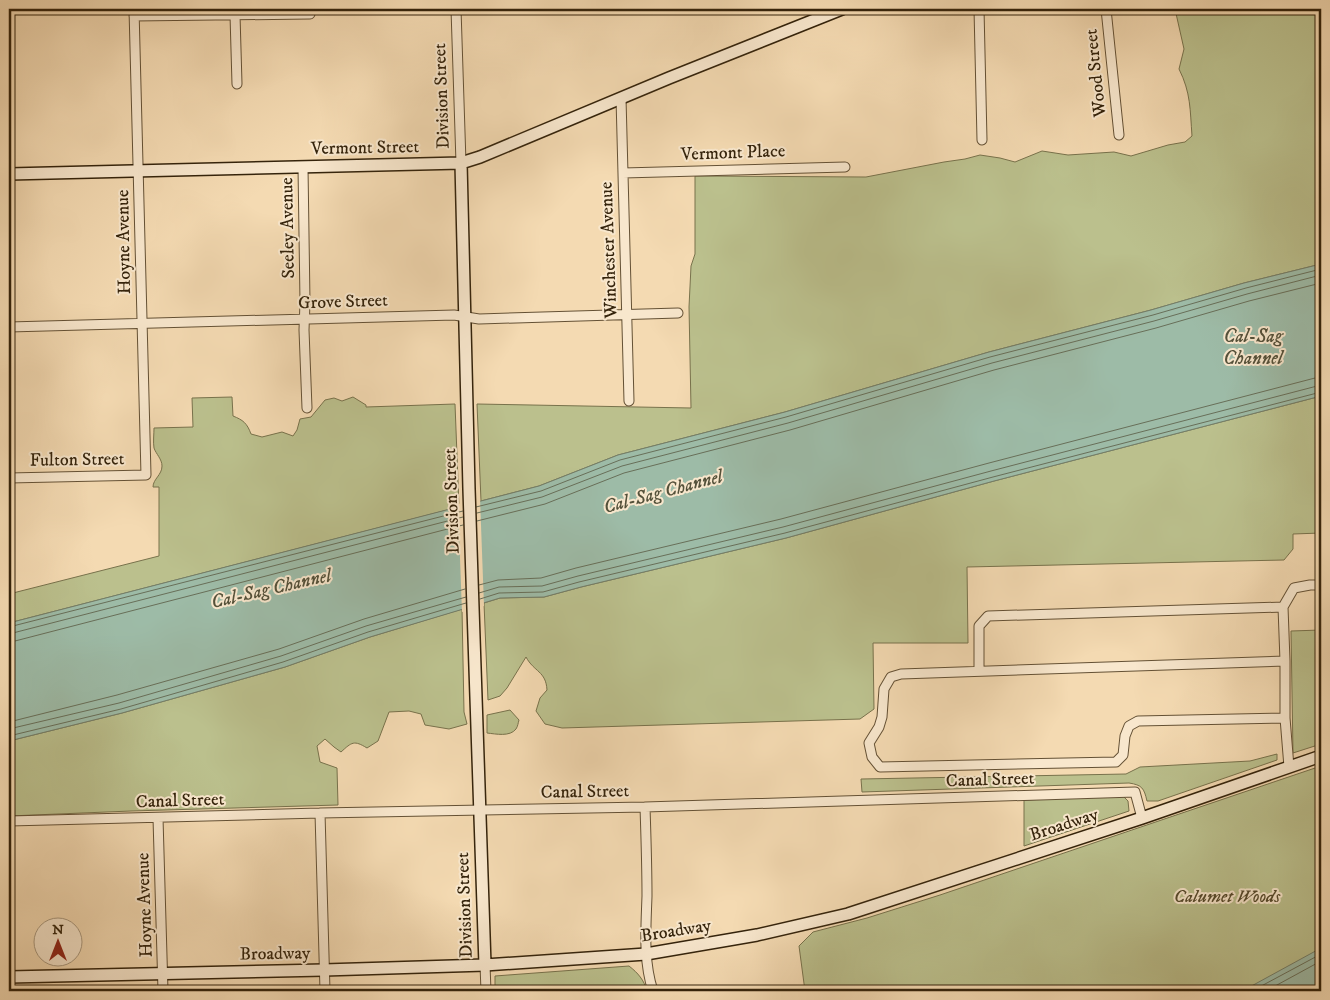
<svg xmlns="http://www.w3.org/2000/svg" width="1330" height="1000" font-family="'IM FELL DW Pica',serif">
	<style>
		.green { fill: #bbc08d; stroke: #78724c }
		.water { fill: #9dbba7; stroke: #737e69 }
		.pier { fill: #f4dab2 }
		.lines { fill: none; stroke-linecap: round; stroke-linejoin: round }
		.shore { stroke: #686f59; stroke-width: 1 }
		.street-casing { stroke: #645135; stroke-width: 11 }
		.secondary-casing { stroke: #34230b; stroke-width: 14 }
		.street { stroke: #f8e7cd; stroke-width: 9 }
		.secondary { stroke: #f8e7cd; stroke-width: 11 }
		.labels { text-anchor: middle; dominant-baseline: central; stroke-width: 4; stroke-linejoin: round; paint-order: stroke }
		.street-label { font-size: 18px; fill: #34230b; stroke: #f8e7cd }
		.park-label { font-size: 18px; font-style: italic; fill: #564a2c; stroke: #f8e7cd }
		.water-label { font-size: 19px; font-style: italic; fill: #54513a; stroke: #f8e7cd }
	</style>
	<rect width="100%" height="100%" fill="#f4dab2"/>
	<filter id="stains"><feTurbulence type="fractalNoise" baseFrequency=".004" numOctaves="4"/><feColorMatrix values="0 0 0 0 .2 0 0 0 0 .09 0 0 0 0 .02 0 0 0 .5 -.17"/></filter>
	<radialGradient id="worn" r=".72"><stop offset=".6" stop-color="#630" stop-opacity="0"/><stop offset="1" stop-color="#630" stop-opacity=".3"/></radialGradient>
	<!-- green -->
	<path class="green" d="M1175,9H1321V264L1244,283L1151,310L989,352L785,412L618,455L539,486L481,501L477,404L691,408L689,307L691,266L695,254V176L866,177L944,162L965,159L980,155L1000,158L1015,162L1042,151L1068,155L1114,152L1131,156L1168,145L1185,142L1192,136C1190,110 1191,93 1179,69L1184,49Z
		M1321,396V533L1293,534V549L1284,560L967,567L968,643H873L874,709L860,719L562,728L545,724L536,711L540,698L547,690C546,671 534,672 526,657L507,688L500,696L488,700L484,603L500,598L544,597L581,587L786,538L994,481Z
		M232,397L233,416C243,420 247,423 251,434L262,437L282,432L293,436L297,430L300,419L311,417L325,400L334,398L342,401L353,397L366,405V407L455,404L459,507L9,623V594L159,556V487H153C153,479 162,475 162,466C162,459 156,454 154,448C153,442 154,434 154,428L193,427L192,398Z
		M462,609L464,712L467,724L449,729L425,725L421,714L409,711L389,712L378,741L367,748C354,740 352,742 341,752L334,747L325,739L317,746L320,762L337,768L338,805L131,811L9,816V741L122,713L285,667L370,637Z
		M1321,630V744L1293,753L1291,631Z
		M510,710L519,720C518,723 518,726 516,729C510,737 496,734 487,733V715Z
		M1277,754V760L1158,801H1147C1144,788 1142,785 1129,783L862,792L861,779L1126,774L1140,767L1250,761Z
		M1321,766V991H805L799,946L813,932L867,918L940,895Z
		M1123,796L1128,801L1129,811L1024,846V800Z
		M629,966C638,973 644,980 647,991H495V976Z"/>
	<!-- water -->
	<path class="water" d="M1321,264V396L994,481L786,538L581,587L544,597L500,598L370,637L285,667L122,713L9,741V623L539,486L618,455L785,412L989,352L1151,310L1244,283Z
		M1321,948V991H1240L1246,989Z"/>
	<!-- pier -->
	<path class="pier" d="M480,498L484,606L462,612L458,504Z"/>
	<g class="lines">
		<!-- shore -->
		<path class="shore" d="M476,507L541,491L620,460L786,417L990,357L1153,315L1246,288L1321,269
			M477,513L542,497L622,466L788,423L992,363L1154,321L1247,294L1321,275
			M477,521L545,504L624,473L790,430L994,370L1156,328L1249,301L1321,283
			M479,585L498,580L541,578L576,568L781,519L989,463L1315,378H1321
			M479,593L499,587L542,586L578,576L783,527L991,471L1321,385
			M480,599L499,593L543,592L579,582L785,533L993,477L1321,392
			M9,627L463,511
			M9,634L463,517
			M9,641H15L463,525
			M9,722L117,695L279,649L364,619L465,589
			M9,729L119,703L281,656L366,626L466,597
			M9,736L121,709L283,662L368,632L466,603
			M1252,991L1321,954
			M1266,991L1321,961"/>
		<defs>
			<path id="street" d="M456,9L461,163
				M979,9L982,140
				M1106,9L1119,135
				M235,15L237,84
				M134,16L310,14
				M621,98L629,401
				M303,167L305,302L304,330L307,408
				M623,173L845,167
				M9,327L454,315L479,319L678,313
				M9,478L146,475L134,9
				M979,671V626L988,616L1283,607
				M1285,718L1138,721L1129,726L1125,736L1123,755L1116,762L880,767L872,757L869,743L879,727L882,717L884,689L891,677L901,674L1285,661
				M1289,767L1285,718V661L1283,607L1294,588L1310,585H1321
				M645,807C646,837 647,866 647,896C646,927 643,961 653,991
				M320,813L325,991
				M158,818L163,991
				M9,821L320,813L645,807L1135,792L1142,818
				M485,965L486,991"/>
			<path id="secondary" d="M461,163L469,489L485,965
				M9,174L461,163L480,157L669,78L842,9
				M9,977L324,970L485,965L646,954L728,940L757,935L848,914L1142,818L1321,756"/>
		</defs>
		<!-- street casing -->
		<use href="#street" class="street-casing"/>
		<!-- secondary casing -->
		<use href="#secondary" class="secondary-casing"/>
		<!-- street -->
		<use href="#street" class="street"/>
		<!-- secondary -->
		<use href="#secondary" class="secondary"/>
	</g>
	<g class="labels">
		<!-- street labels -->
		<g class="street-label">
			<text transform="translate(1096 73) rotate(-96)">Wood Street</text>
			<text transform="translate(442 96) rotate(-92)">Division Street</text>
			<text transform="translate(365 148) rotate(-1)">Vermont Street</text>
			<text transform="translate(733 153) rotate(-2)">Vermont Place</text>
			<text transform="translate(288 228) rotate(-91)">Seeley Avenue</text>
			<text transform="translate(124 242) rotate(-91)">Hoyne Avenue</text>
			<text transform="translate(609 250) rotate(-92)">Winchester Avenue</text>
			<text transform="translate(343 302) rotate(-2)">Grove Street</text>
			<text transform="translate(77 460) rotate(-1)">Fulton Street</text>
			<text transform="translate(452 501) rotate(-92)">Division Street</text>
			<text transform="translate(990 780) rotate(-2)">Canal Street</text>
			<text transform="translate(585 792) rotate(-1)">Canal Street</text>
			<text transform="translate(180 801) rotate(-2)">Canal Street</text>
			<text transform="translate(1064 825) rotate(-18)">Broadway</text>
			<text transform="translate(145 905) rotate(-92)">Hoyne Avenue</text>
			<text transform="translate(465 905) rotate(-92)">Division Street</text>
			<text transform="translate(676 931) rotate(-9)">Broadway</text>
			<text transform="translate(275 954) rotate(-1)">Broadway</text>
		</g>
		<!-- park labels -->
		<g class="park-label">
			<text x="1227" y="897">Calumet Woods</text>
		</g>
		<!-- water labels -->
		<g class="water-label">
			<text x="1253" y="336">Cal-Sag<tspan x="1253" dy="22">Channel</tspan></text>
			<text transform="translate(663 492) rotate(-15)">Cal-Sag Channel</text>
			<text transform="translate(271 589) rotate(-13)">Cal-Sag Channel</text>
		</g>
	</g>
	<!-- margin -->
	<rect width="1330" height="1000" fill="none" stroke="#f4dab2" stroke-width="30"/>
	<rect x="10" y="10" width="1310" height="980" fill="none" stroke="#34230b" stroke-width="2.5"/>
	<rect x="15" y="15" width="1300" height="970" fill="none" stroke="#34230b"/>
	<!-- north arrow -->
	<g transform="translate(58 942)"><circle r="24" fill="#f8e7cd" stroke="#aa997f"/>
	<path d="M0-4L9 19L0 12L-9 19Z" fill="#8f2418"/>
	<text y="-8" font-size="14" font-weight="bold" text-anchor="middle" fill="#34230b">N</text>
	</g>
	<rect width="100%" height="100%" filter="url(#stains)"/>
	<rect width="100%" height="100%" fill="url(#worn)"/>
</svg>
